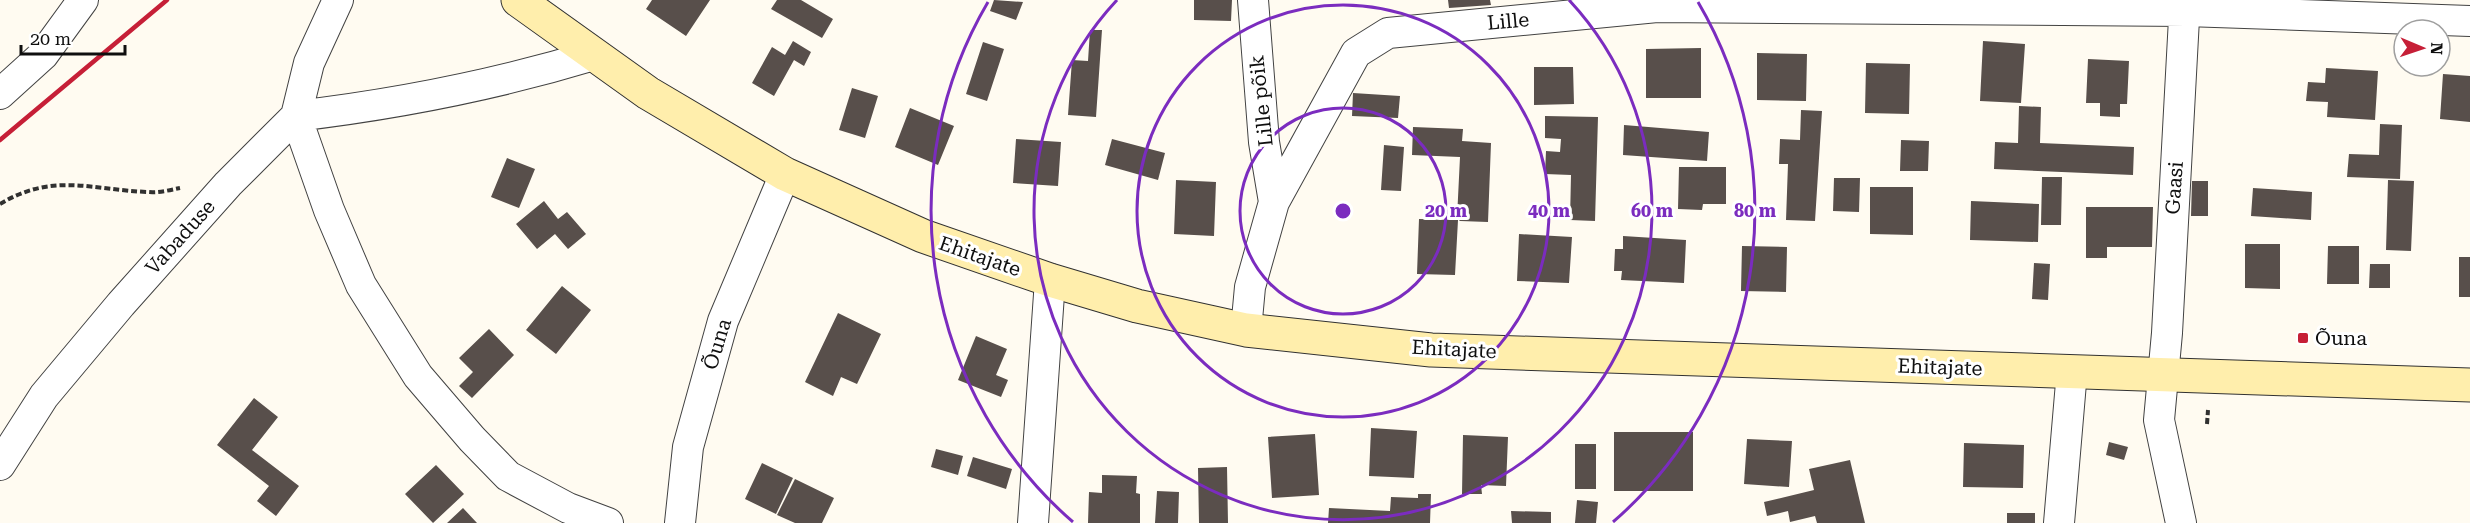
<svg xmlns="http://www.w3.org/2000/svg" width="2470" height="523" font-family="'Roboto Serif',serif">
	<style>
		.building { fill: #584f4b }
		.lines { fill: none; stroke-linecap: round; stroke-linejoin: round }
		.street-casing { stroke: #424242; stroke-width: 32 }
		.secondary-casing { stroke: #313131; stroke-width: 35 }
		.path { stroke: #313131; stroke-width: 4; stroke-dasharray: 6 3; stroke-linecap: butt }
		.street { stroke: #fff; stroke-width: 30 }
		.secondary { stroke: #ffeeac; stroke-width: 33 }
		.rail { stroke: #c61f37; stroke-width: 4.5 }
		.ring { fill: none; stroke: #7b2cbf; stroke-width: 3 }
		.poi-dot { fill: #c61f37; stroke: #fff; stroke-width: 2 }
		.labels { text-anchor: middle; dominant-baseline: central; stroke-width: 6; stroke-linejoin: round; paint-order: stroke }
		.street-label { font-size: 20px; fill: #0f0f0f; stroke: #fff }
		.poi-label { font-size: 20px; fill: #0f0f0f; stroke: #fff; text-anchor: start }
		.centre { fill: #7b2cbf; stroke: #fff; stroke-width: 3 }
		.ring-label { font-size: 18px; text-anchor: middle; font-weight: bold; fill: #7b2cbf; stroke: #fff; stroke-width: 6; stroke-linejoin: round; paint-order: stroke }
	</style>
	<rect width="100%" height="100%" fill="#fffbf1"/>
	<!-- building -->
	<path class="building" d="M652,0H710L686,36L646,9Z
		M777,0H801L833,19L822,38L771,9Z
		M994,0L1023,2L1016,20L990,11Z
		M1194,0H1232L1231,21L1194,20Z
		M1448,0H1490L1491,5L1449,8Z
		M1090,30H1102L1096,117L1068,115L1072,60L1088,61Z
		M793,41L811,52L804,66L794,60L774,96L752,83L772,47L785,55Z
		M1983,41L2025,44L2021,103L1980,101Z
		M983,42L1004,49L987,101L966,94Z
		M1701,48V98H1646V49Z
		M1757,53L1807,54L1806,101L1757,100Z
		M2088,59L2129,61L2127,104H2120V117L2100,116V103H2086Z
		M1866,63L1910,64L1909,114L1865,113Z
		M1534,67H1573L1574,104L1534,105Z
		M2326,68L2378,71L2375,120L2327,117L2328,102L2306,101L2308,82L2325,83Z
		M2443,74L2470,76V122L2440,119Z
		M852,88L878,96L865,138L839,130Z
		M1353,93L1400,96L1398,118L1352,116Z
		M2019,106L2041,107L2040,143L2134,147L2133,175L1994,169L1995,142L2018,143Z
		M910,108L954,126L938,165L895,147Z
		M1801,110L1822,111L1815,221L1786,220L1788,164H1779L1780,139L1800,140Z
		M1545,116L1598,117L1595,221L1570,220L1571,175L1545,174L1546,151L1560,152L1561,139L1545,138Z
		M2380,124L2402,125L2400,179L2347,177L2349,154L2379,155Z
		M1624,125L1709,132L1707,161L1623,155Z
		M1413,127L1463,129L1462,141L1491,143L1488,222L1460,221L1457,218L1460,157L1412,155Z
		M1016,139L1061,142L1058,186L1013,183Z
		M1112,139L1165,153L1158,180L1105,165Z
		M1901,140L1929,141L1928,171H1900Z
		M1384,145L1404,147L1401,191L1381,190Z
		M507,158L535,169L519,208L491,197Z
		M1679,167H1726V204H1703L1702,210L1678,209Z
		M2042,177H2062L2061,225H2041Z
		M1834,178H1860L1859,212L1833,211Z
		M1176,180L1216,182L1214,236L1174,234Z
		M2388,180L2414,181L2411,251L2386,250Z
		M2192,181H2208V216H2191Z
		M1870,187H1913V235L1870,234Z
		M2253,188L2312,192L2311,220L2251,216Z
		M544,201L558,219L567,212L586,234L568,249L555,234L537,249L516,224Z
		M1971,201L2039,204L2038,242L1970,240Z
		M2086,207H2153L2152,247H2107V258H2086Z
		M1419,219L1458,220L1455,275L1417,274Z
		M1519,234L1572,237L1569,283L1517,281Z
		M1623,236L1686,240L1684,283L1621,280L1622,271H1614L1615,249H1623Z
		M2245,244H2280V289L2245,288Z
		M1742,246L1787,247L1786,292L1741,291Z
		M2328,246H2359V284H2327Z
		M2459,257H2470V297H2459Z
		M2034,263L2050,264L2048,300L2032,299Z
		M2370,264H2390V288H2369Z
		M562,286L591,310L556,354L526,330Z
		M838,313L881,334L857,384L841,377L833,396L805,382Z
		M489,329L514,355L472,398L459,386L473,372L459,358Z
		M976,336L1007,349L996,375L1008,380L1001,397L958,380Z
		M254,398L278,417L252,450L299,486L276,516L257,501L269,486L217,445Z
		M1371,428L1417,431L1414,478L1369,476Z
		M1614,432H1693V491H1614Z
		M1315,434L1319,495L1272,498L1268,437Z
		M1463,435L1508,437L1506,486L1481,485L1482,494H1462Z
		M1747,439L1792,441L1789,487L1744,484Z
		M2109,442L2128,447L2124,460L2106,455Z
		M1964,443L2024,445L2023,488L1963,487Z
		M1575,444H1596V489H1575Z
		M936,449L963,456L958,475L931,467Z
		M973,457L1012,469L1006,489L967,476Z
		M1850,460L1865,523H1817L1815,516L1790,522L1788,511L1767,516L1764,502L1814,490L1809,469Z
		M762,463L793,478L776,514L745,499Z
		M436,465L464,494L433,523L405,494Z
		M1227,467L1228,523H1199L1198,468Z
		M1102,475L1137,476L1136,493L1140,494V523H1088L1089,492L1102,493Z
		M795,479L834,498L822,523H795L777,515Z
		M1157,491L1179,492L1178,523H1155Z
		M1418,494H1431L1430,523H1328L1329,508L1390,511L1391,497L1418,498Z
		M1577,500L1598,502L1596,523H1575Z
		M463,508L477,523H447Z
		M1511,511L1551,512V523H1512Z
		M2007,513H2035V523H2007Z"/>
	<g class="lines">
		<defs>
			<path id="street" d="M1253,0L1264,142L1274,202
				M594,55C495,85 398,104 296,116L329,210L361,285L418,376L472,439L508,476L568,508L608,523
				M0,94L43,55L83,0
				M1246,330L1250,287L1274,202L1356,53L1388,33L1657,7L2186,11L2470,21
				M0,465L44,396L121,304L228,184L296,116L309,63L338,0
				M680,523L688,447L723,321L785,174
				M1033,523L1050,280
				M2059,523L2072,371
				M2181,523L2159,420L2167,333L2185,0"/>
			<path id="secondary" d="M518,0L648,93L785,174L923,236L1050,280L1137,306L1246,330L1431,350L2470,385"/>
		</defs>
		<!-- street casing -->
		<use href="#street" class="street-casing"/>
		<!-- secondary casing -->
		<use href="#secondary" class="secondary-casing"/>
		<!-- path -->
		<path class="path" d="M0,204C53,172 92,190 148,192C159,193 170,190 180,188
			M2207,424L2208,410"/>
		<!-- street -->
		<use href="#street" class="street"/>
		<!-- secondary -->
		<use href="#secondary" class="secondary"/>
		<!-- rail -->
		<path class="rail" d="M0,140L167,0"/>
	</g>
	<!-- distance rings -->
	<g class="ring">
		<circle cx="1343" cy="211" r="103"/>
		<circle cx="1343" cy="211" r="206"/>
		<path d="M1569 0A309 309 0 1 1 1117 0"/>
		<path d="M1073 522A412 412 0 0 1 988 2M1698 2A412 412 0 0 1 1613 522"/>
	</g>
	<!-- markers -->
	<rect class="poi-dot" x="2297" y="332" width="12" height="12" rx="3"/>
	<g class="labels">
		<!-- street labels -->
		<g class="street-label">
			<text transform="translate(1508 21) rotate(-5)">Lille</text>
			<text transform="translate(1261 101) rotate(-96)">Lille põik</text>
			<text transform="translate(2174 188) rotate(-86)">Gaasi</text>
			<text transform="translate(180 237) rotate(-48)">Vabaduse</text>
			<text transform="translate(980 256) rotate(19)">Ehitajate</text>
			<text transform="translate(717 344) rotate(-73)">Õuna</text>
			<text transform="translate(1454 349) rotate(3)">Ehitajate</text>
			<text transform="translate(1940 367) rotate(2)">Ehitajate</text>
		</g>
		<!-- poi labels -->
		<g class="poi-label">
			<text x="2315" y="338">Õuna</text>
		</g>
	</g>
	<circle cx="1343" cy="211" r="9" class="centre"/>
	<g class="ring-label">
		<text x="1446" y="217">20 m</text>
		<text x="1549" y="217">40 m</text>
		<text x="1652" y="217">60 m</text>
		<text x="1755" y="217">80 m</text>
	</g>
	<!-- north arrow -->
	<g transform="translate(2422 48) rotate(92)"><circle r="28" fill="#ffffff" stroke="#9f9f9f" stroke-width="1.5"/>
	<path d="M0-4.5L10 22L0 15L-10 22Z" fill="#c61f37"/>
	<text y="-9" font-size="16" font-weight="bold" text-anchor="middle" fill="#0f0f0f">N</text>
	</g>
	<!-- scale -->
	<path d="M21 45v9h104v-9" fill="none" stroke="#0f0f0f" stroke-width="3"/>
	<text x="30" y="45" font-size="18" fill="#0f0f0f" stroke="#ffffff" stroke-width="4.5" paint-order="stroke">20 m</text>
</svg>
